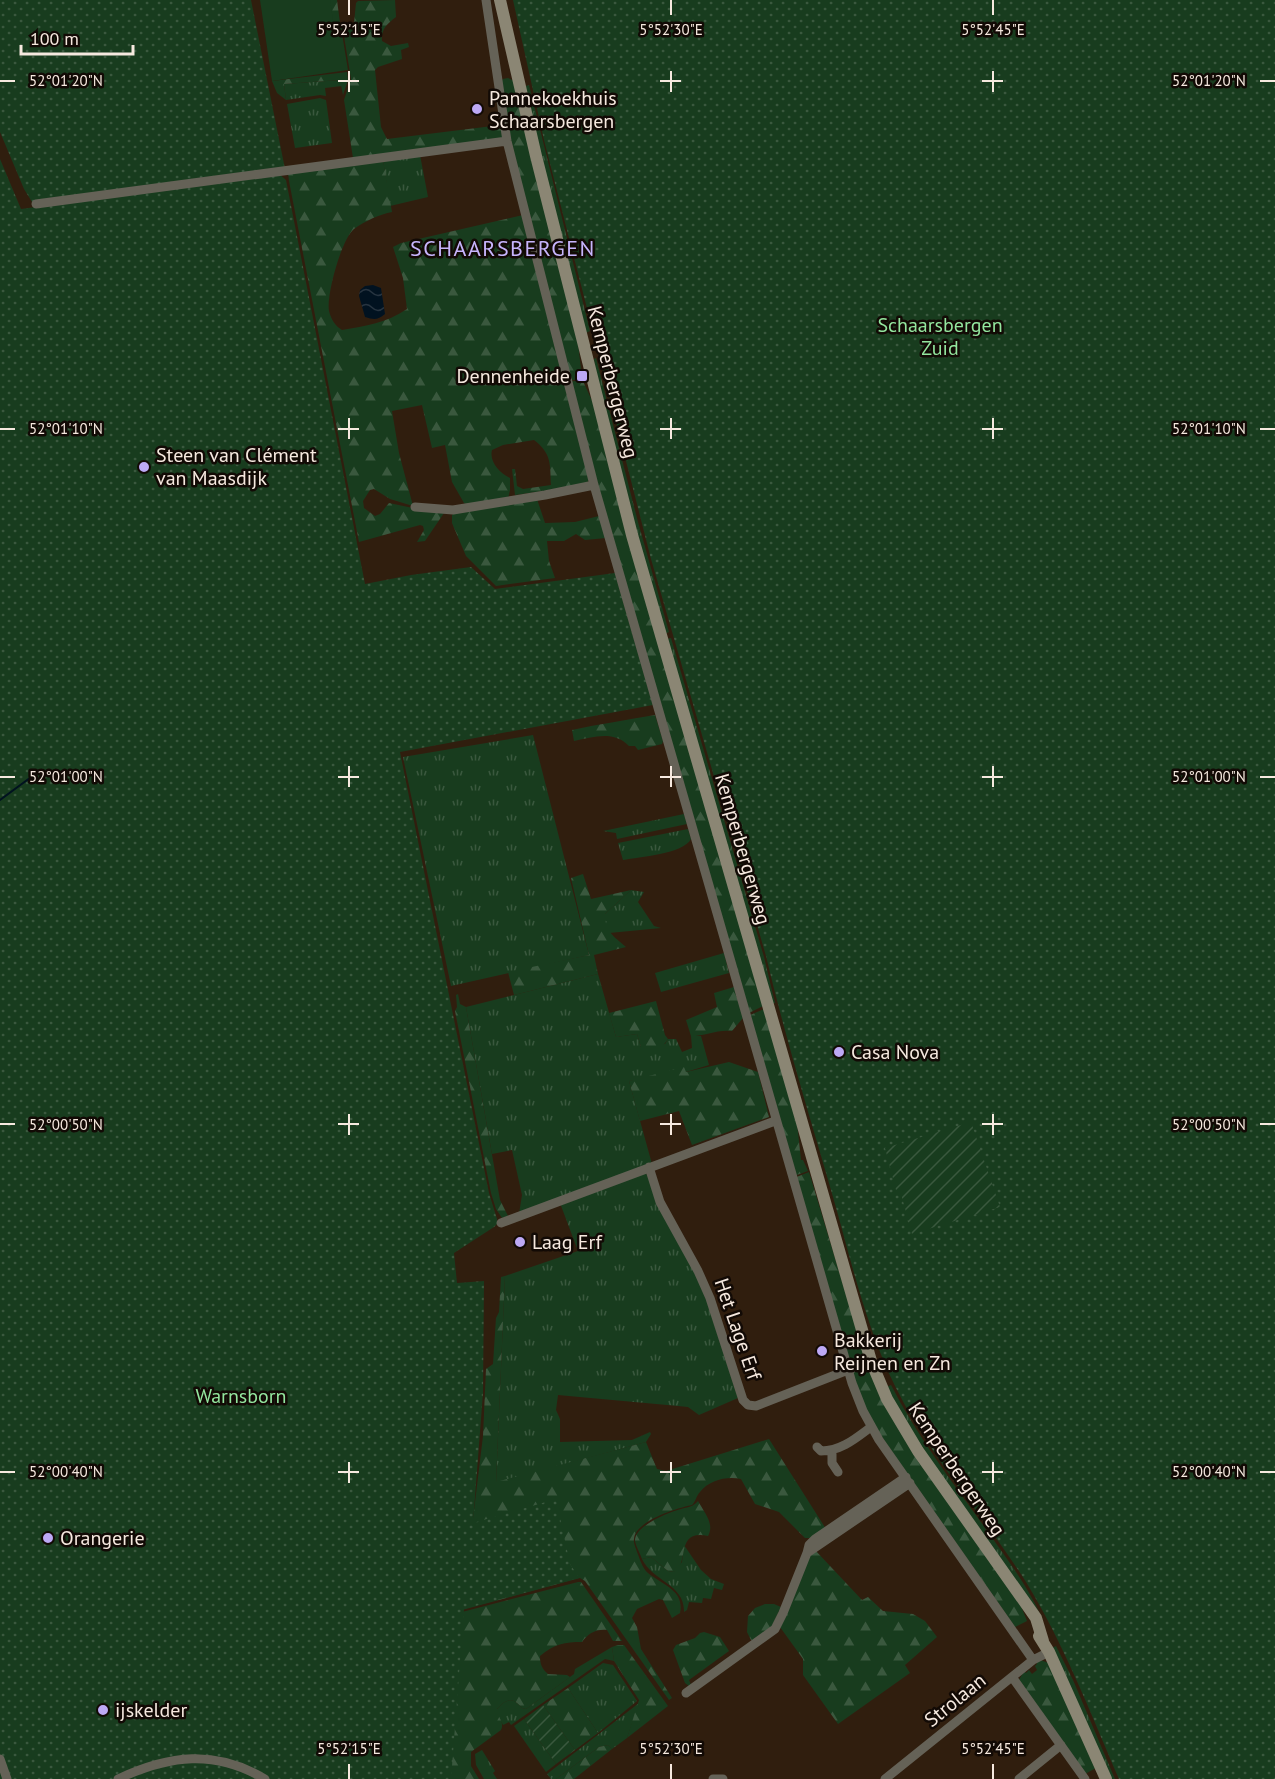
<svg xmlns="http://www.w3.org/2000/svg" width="1275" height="1779" font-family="'PT Sans',sans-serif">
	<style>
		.grass { fill: url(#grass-tufts) }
		.forest { fill: url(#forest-firs) }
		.park { fill: url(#park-dots) }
		.garden { fill: url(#garden-furrows) }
		.pitch { fill: #183c1e }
		.water { fill: url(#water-waves) }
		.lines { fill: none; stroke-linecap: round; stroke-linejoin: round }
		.stream { stroke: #011220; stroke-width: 2 }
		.minor { stroke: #656257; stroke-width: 9 }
		.secondary { stroke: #8b8674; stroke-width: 12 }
		.ticks { fill: none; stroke: #f6e9df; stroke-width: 2 }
		.poi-dot { fill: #bda9f5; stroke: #120a05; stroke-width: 2 }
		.labels { text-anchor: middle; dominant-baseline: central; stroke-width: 5; stroke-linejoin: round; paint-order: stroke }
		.poi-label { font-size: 20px; fill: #f6e9df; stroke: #120a05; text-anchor: start }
		.park-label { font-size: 20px; fill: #93e69e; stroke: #120a05 }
		.street-label { font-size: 20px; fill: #f6e9df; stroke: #120a05 }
		.quarter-label { font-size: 22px; letter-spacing: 1.5px; fill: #c7b5fc; stroke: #120a05 }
		.ticks-label { font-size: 15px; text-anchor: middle; fill: #f6e9df; stroke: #120a05; stroke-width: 5; stroke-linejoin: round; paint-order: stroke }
	</style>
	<defs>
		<pattern id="grass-tufts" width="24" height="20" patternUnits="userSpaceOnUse" patternTransform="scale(1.5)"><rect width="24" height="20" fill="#183c1e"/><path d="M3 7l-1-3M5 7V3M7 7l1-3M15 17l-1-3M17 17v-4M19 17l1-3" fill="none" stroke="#3a583e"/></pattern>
		<pattern id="forest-firs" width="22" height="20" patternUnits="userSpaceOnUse" patternTransform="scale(1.5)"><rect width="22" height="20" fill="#183c1e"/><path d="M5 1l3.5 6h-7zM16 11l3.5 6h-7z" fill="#3a583e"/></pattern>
		<pattern id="park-dots" width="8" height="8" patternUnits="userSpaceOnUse" patternTransform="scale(1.5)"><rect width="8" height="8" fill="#183c1e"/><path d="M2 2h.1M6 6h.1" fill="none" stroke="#3a583e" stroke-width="1.8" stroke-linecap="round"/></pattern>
		<pattern id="garden-furrows" width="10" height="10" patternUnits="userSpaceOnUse" patternTransform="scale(1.5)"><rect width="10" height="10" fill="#183c1e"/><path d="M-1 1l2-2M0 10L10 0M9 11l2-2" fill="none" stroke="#3a583e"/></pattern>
		<pattern id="water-waves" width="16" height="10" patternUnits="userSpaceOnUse" patternTransform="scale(1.5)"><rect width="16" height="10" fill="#011220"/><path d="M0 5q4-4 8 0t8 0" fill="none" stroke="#273440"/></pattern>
	</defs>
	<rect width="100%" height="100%" fill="#301e0e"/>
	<!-- grass -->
	<path class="grass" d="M341,80L342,86L325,88L326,96L320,95L286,100L284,84Z
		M529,85L590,331L586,333L523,87Z
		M320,98L326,100L332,143L295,148L287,104Z
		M420,155L428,197L390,206L383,160Z
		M596,358L638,522L669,632L665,634L597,387L594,359Z
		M671,638L764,957L775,1003L771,1004L666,639Z
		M533,735L589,955L451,986L403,757Z
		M684,814L687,824L617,839L616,833L603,831Z
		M688,829L691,839C683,854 639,857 623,860L618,843Z
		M631,890L644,892L638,902L654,926L661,928L609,933L605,923V914Z
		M724,953L729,973L661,992L655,973Z
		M598,974L616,1037L637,1034L641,1047L665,1044L668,1039H676L682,1052L692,1048L691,1036H701L709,1065L686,1072L629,1081L652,1164L519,1214L522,1195L512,1150L492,1154L466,1007Z
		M645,1171L702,1286L738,1398L699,1415L688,1407L678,1406L558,1395L556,1410L560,1419V1442L632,1440L650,1432L651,1434L646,1442L496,1483L505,1276L578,1251L560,1203Z
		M891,1385C918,1438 954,1484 988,1532C1006,1558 1027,1585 1040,1614L921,1449L886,1387Z
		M684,1545L701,1570L711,1579L724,1584L722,1590L714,1588L711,1599L703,1598L702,1603L689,1602L687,1610L684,1612C685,1584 652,1581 642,1559L651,1557L668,1571L674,1572L682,1562Z
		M1056,1646L1073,1680L1115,1779H1110L1052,1648Z
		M612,1647L614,1661L605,1659L511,1725L509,1722L503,1725L497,1714V1709C507,1698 513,1697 522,1708L526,1709L574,1674L575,1669Z
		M603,1663L613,1665L637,1701L598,1733L568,1688Z
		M639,1703L627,1738L612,1749L608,1745L599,1747L556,1779H551L547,1774Z
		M524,1719L556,1764L546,1772L514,1726Z
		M482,1750L495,1771L493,1773L497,1779H484L476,1765L475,1754Z"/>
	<!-- forest -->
	<path class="forest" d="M328,0H337L340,23H354L356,3L358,1L395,0L396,17C387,24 381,29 382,41L391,46L408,43L409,47L401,50L402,59L378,67L375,70L381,127L387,139L501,125L504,138L353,158L344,100L351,79L343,30L332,29Z
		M347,72L348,80L343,95L340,80L284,84L286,100L277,93L272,81Z
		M508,78L514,81L578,343L582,378L570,381L510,141L500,82L503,79Z
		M383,160L392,212C380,214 365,221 354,229C342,238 326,295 329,311C331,319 335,326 342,330C366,326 386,323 407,309L403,278L393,247L401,243L523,215L589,479L586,485L515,495L512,469H515L517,486L523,489L551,485C550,464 552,454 534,440L503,445L492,450C489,461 499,473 510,478V490L508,499L468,505L464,503L452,482L445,445L432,448L422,405L392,411L399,453L413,506L390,499L374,489L370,490L363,501L364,508L375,516L380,514L389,503L427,511L444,513L425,541L417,542L424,530L423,526L420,525L359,542L289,181L288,173Z
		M582,379L594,405L763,1006L747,1014L619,567L570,382Z
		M537,499L545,523L575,522L599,516L606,538L585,540L576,534L564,541H547L549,561L555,578L496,586L466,556L452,523V515L455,512Z
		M655,715L663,741L662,744L638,750L635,746H629C614,730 593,737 574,741L572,730C599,724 627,720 655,715Z
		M583,874L591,899L631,890L605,914C605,931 613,936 626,947L594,955L598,974L514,995L508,972L589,955L571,878Z
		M734,987L743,1018L732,1031C718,1029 705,1036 691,1036L686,1020L717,1007L714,993Z
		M458,994L460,1004L466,1007L500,1200L508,1216L502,1218L496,1209L491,1193L455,1011L457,1007L456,995Z
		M656,1001L665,1035L668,1039C663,1047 657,1050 648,1053L641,1047L637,1034L616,1037L609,1013Z
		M764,1009L797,1123L801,1160H803L808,1171L794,1176L748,1016Z
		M729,1062L758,1072L769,1117L692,1145L679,1111L640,1121L629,1081L684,1067L686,1072Z
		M809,1172L864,1354L862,1361L852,1364L849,1362L794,1178Z
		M505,1276L496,1482L646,1442L657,1469L666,1471L769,1439L826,1529L811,1538H805L779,1512L755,1504L741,1479C727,1476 709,1480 700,1492C696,1496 696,1501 692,1505C677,1508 635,1521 634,1539C633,1543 636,1548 637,1552C640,1559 642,1568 648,1573C662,1585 685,1590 680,1613L672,1618L663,1600L659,1599L637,1609L632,1618L637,1627L641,1649L672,1698L669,1700L585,1581L580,1578L462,1610L483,1436L486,1369L493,1364L496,1318L499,1312L501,1277Z
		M863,1368L868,1369L1021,1606L1027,1621L1015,1627L872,1423L852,1376L854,1372Z
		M698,1501C704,1512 715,1524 708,1536C674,1529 690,1565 674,1572L668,1571L651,1557L642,1559C640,1553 636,1547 635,1541C634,1526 669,1512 681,1509C688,1507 693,1507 698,1501Z
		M815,1550L862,1600L868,1597L883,1611L913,1614L925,1621L937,1637L905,1665L910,1673L838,1724L803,1675V1659L780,1627L809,1554Z
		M578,1582H581L622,1641H613L607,1630C595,1629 588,1634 582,1642C565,1642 554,1644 540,1656C540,1664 542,1669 548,1674L567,1675L570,1677L526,1709L522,1708C513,1697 507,1698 497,1709C497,1717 505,1722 501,1730L471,1752V1766L479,1779H447L462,1612Z
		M765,1604H774L781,1607L772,1626L755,1640H751L747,1632L748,1616L755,1608Z
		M704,1632L720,1637L729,1651L689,1680L691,1685L689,1686L685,1683L673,1650L676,1645L695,1638L700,1633Z
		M618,1645H624L668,1706L627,1738L639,1700L614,1661L612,1647Z
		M1040,1660L1049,1663L1096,1768L1085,1774L1019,1680L1024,1671L1026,1673L1029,1670L1032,1674L1037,1670L1035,1666L1037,1664L1036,1662Z
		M568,1688L598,1733L575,1750L543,1705Z
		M608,1745L612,1749L574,1779H556L599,1747Z"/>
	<!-- park -->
	<path class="park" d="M0,0H251L285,169L32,202L24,189L0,132Z
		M513,0H1275V1779H1119C1090,1712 1064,1644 1026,1582C984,1516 930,1457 895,1386C866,1327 851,1260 833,1197C810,1117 785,1037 766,956L651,559L544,140Z
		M0,159L21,209L279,174L286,180L365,584L411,575L471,567L495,589L615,573L653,705L400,752L489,1193L497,1219V1224L494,1227L454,1253L457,1283L484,1281L483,1393L473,1523L556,1499L570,1564L579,1578L464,1609L451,1779H0Z"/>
	<!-- garden -->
	<path class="garden" d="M971,1122L1000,1207L912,1234L900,1190H896L885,1148Z
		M543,1705L575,1750L556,1764L524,1719Z"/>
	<!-- pitch -->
	<path class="pitch" d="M260,0H330L334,27H341L348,70L272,81Z"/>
	<!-- water -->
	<path class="water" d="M373,285L381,288L385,314C378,320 374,320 365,317L359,296L360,290L365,286Z"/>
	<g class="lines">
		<!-- stream -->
		<path class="stream" d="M0,800L38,772"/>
		<!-- minor -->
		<path class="minor" d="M486,0L507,141L594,485L852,1383L863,1411L879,1440L1033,1660
			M36,204L507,141
			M415,507L453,510L545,495L594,485
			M649,1167L660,1202L698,1271L710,1298L743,1400L748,1405L756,1406L871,1361
			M501,1223L775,1121
			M817,1447L821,1451C841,1451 855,1439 871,1427
			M832,1451V1463L838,1472
			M807,1553L809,1545L815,1539L906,1477
			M1012,1677L1085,1779
			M686,1693L775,1629L783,1613L807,1553L910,1483
			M0,1759L7,1779
			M118,1779C169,1755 215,1749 265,1779
			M713,1779H723
			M885,1779L1033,1660L1049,1652
			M1019,1779L1061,1745"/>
		<!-- secondary -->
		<path class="secondary" d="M500,0L536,156L632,535L871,1361L887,1399L918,1451L1036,1618L1043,1641
			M1039,1636L1049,1652L1106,1779"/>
	</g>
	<!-- ticks -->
	<path class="ticks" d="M349,0V15M671,0V15M993,0V15M349,71V92M671,71V92M993,71V92M0,81H15M338,81H359M660,81H681M982,81H1003M1260,81H1275M349,418V439M671,418V439M993,418V439M0,429H15M338,429H359M660,429H681M982,429H1003M1260,429H1275M349,766V787M671,766V787M993,766V787M0,777H15M338,777H359M660,777H681M982,777H1003M1260,777H1275M349,1114V1135M671,1114V1135M993,1114V1135M0,1124H15M338,1124H359M660,1124H681M982,1124H1003M1260,1124H1275M349,1462V1483M671,1462V1483M993,1462V1483M0,1472H15M338,1472H359M660,1472H681M982,1472H1003M1260,1472H1275M349,1764V1779M671,1764V1779M993,1764V1779"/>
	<!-- markers -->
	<g class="poi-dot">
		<circle cx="477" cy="109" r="6"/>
		<rect x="576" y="370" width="12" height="12" rx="3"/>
		<circle cx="144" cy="467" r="6"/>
		<circle cx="839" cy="1052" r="6"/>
		<circle cx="520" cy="1242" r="6"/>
		<circle cx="822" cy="1351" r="6"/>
		<circle cx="48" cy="1538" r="6"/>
		<circle cx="103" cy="1710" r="6"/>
	</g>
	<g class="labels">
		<!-- poi labels -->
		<g class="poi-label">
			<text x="489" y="98">Pannekoekhuis<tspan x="489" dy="23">Schaarsbergen</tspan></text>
			<text x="570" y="376" text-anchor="end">Dennenheide</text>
			<text x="156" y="455">Steen van Clément<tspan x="156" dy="23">van Maasdijk</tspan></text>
			<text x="851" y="1052">Casa Nova</text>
			<text x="532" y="1242">Laag Erf</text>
			<text x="834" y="1340">Bakkerij<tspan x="834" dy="23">Reijnen en Zn</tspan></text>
			<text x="60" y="1538">Orangerie</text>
			<text x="115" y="1710">ijskelder</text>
		</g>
		<!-- park labels -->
		<g class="park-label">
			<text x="940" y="325">Schaarsbergen<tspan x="940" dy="23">Zuid</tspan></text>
			<text x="241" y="1396">Warnsborn</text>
		</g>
		<!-- street labels -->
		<g class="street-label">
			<text transform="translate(613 382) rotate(76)">Kemperbergerweg</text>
			<text transform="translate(743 849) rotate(74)">Kemperbergerweg</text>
			<text transform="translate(738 1329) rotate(71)">Het Lage Erf</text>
			<text transform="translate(957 1469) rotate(56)">Kemperbergerweg</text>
			<text transform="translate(955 1700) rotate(-39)">Strolaan</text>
		</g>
		<!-- quarter labels -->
		<g class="quarter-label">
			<text x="503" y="248">SCHAARSBERGEN</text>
		</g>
	</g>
	<g class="ticks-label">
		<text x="349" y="35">5°52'15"E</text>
		<text x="671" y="35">5°52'30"E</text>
		<text x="993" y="35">5°52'45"E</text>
		<text x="66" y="86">52°01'20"N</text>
		<text x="1209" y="86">52°01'20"N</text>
		<text x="66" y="434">52°01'10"N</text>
		<text x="1209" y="434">52°01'10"N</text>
		<text x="66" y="782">52°01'00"N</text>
		<text x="1209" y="782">52°01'00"N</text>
		<text x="66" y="1130">52°00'50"N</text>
		<text x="1209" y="1130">52°00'50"N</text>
		<text x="66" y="1477">52°00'40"N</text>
		<text x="1209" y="1477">52°00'40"N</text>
		<text x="349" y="1754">5°52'15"E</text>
		<text x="671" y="1754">5°52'30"E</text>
		<text x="993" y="1754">5°52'45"E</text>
	</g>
	<!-- scale -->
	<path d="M21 45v9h112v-9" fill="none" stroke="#f6e9df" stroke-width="3"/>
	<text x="30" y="45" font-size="18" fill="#f6e9df" stroke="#120a05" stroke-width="4.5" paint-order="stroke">100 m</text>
</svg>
